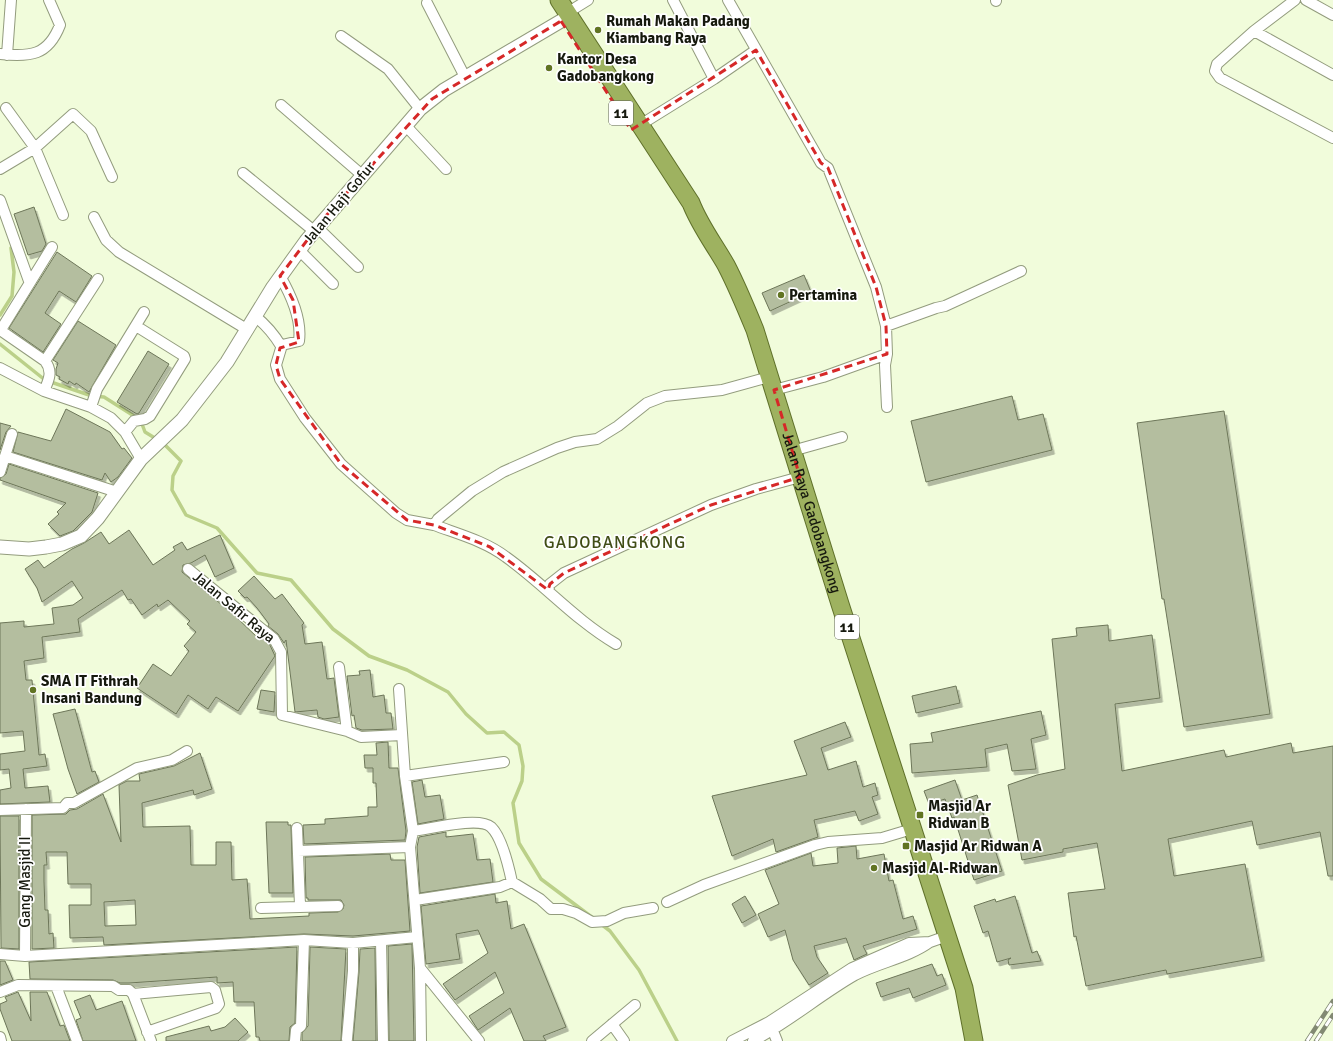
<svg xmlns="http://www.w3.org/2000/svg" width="1333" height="1041" font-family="Signika,sans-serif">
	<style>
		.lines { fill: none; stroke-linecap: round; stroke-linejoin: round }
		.stream { stroke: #bbd089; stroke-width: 3.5 }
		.building { fill: #b4be9f; stroke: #6d7659; fill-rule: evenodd; filter: url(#shadow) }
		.minor-casing { stroke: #939c7e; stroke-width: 12 }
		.tertiary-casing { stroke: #939c7e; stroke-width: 15 }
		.trunk-casing { stroke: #5f702a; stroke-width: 19 }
		.minor { stroke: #fff; stroke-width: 10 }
		.tertiary { stroke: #fff; stroke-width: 13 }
		.trunk { stroke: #9eb260; stroke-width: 17 }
		.rail-casing { stroke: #828973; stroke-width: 4.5 }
		.rail { stroke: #fff; stroke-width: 3; stroke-dasharray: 9; stroke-linecap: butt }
		.marked { fill: none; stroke: #d62828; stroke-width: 3; stroke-dasharray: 8 5; stroke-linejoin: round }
		.poi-dot { fill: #617423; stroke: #fff; stroke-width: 1.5 }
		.labels { text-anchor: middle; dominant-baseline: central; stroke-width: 3.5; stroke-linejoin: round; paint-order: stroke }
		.shield { fill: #fff; stroke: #5c5e56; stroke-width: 1 }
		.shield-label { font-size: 14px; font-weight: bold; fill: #16190e }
		.poi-label { font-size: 15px; font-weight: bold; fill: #16190e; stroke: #fff; text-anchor: start }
		.street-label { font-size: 15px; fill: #16190e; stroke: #fff }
		.quarter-label { font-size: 17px; letter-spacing: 1px; fill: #404d16; stroke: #fff }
	</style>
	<defs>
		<filter id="shadow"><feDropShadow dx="2.5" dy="4" stdDeviation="0" flood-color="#0004"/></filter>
	</defs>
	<rect width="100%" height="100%" fill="#f1fcdb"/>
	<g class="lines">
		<!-- stream -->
		<path class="stream" d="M0,315L12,296L14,272L11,248
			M0,344L45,380L92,396L104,397L134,416L142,424L145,432L163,443L181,461L173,476L172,490L186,515L217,528L257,573L291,580L333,629L369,656L407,670L448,692L466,714L487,733L504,732L519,745L523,766L522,781L513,803L519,843L541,879L593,918
			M601,924L610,931L639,970L677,1041"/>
	</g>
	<!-- building -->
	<path class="building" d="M34,207L46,244L42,251L28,255L14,214Z
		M57,252L92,276L76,302L59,291L45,313L61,324L43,352L9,328Z
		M804,275L811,292L770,311L762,293Z
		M78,321L116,345L89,392L76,383L75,385L69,381L68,384L59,379L60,377L56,375V369L58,363L53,360Z
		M148,351L169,364L139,413L137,414L117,402Z
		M1012,396L1018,420L1043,414L1052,450L926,482L911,421Z
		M66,409L110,432L122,449L124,448L132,458L118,477L111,482L105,473L102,480L13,452L18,432L51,441Z
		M1224,411L1270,714L1184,727L1164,599H1162L1137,423Z
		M0,423L11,426L6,432L0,450Z
		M9,464L98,493L92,512L73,531L60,536L48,524L59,514L57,512L66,503L0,480V478L6,474Z
		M129,530L153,565L175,550L173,547L182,542L187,550L220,535L234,568L215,577L205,555L191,563L183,565L182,572L233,614L259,639L261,637L269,643L275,656L238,711L216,697L208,709L188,695L176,714L137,688L153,664L171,676L189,651L184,646L196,632L187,624L190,621L168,600L158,607L157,604L142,615L131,599L128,600L122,590L78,619L80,632L42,637L44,658L24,661L26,680H32L39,755L45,754L47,766L23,769L25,788L48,786L50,802L0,804V790L11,788L9,769L0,770V754L25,751L23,731L0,733V623L24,621V627L54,624L52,608L73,605L83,598L72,581L42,602L37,588L25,569L38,560L44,568L72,549L84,543L101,532L109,544Z
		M254,576L275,599L282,594L304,623L302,625L305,644L322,642L327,679L334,678L339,717L324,719L318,717L317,710L295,712L286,640L284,643L278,634L268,626L269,624L257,608L247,597L245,598L238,591Z
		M1108,625L1109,641L1152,635L1160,698L1115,704L1122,771L1224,750L1226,757L1291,743L1293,753L1333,746V876H1328L1320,832L1257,845L1252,821L1168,839L1174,876L1245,864L1262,957L1167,974L1166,970L1086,986L1076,936L1074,937L1068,893L1105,889L1097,843L1063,849V852L1022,860L1008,785L1037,775L1065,769L1052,639L1077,636L1076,628Z
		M370,670L373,697L384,695L386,713H391L393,729L362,730L356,728L354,715L352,716L347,676L360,675L359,671Z
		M956,686L960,703L916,713L912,696Z
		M261,690L275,692L274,712L257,709Z
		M75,709L92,772L95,771L99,782L77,794L68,769L53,714Z
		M1041,711L1046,735L1031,739L1036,769L1012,771L1007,744L985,749L987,767L912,773L910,744L933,742L931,733Z
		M845,722L851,737L821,748L828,770L856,761L863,787L875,783L878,795L872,797L878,814L859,821L855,811L814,820L818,837L776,852L773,839L732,856L712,796L807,775L794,741Z
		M388,742L389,768H398L406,831L405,840L304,844L303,825L325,824V819L368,816V807H377L376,783H373V768H365L364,755H377L376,743Z
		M200,753L212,789L194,795L193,790L142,803L143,827L190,826L191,865H216V842H231L232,880L247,879L250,919L309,916V913L338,912L343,909L344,905L341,900H308V898H306L305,857L390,854L391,860H405L410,931L353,936L304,934L104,945L103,937L70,938L69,905H91V884H68L67,852H46L47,865H44V881L45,910H48L49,934L53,933L54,948L32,949V815L66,814L70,810L77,809L103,794L121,842L119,785L127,781H140L139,774L174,766ZM135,900L136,925L105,926L104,902Z
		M422,780L425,797L440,795L444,819L418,824L412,782Z
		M955,780L962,800L977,795L1002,871L974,880L954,817L952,818L945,799L929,804L924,791Z
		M0,816H19V949L1,948Z
		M266,822H288V825H291L293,893H269Z
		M446,832V837L473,834L477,860L490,859L493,882L420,893L417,847L419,837Z
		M856,846L857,859L884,854L889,881L893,880L903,919L913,916L917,929L863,946L867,954L854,960L846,938L814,946L817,957L828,973L809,985L793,960L785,930L768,937L758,914L779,904L765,870L811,853L813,866L838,863L837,848Z
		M495,894L496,903L507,901L511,929L524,924L566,1027L543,1036L546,1041H524L510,1008L478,1030L469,1016L504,993L495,972L455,1000L443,984L488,953L478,930L456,934L460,959L426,964L421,906Z
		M745,896L756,915L742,923L732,904Z
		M1015,896L1032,953L1037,951L1041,961L1009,965L1008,960L1011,958L997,962L988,931L983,933L974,906L995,899L996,902Z
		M412,944L414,1041H389L388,946Z
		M297,947L295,1023L290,1027L289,1041H260L259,1037H256L254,1002H234L233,982L217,983V977L129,983H120L113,980L30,979L29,962Z
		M310,947L346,949L341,1041H302V1033L308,1026Z
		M375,948L376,1041H353L359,972L360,949Z
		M0,961H5L13,980L0,985Z
		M932,964L937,976L942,974L946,985L913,998L909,988L881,997L876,983Z
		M18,992L31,1021L30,992H47L60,1026L64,1025L70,1041H12L0,1009V1004L7,1001L5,997Z
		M90,995L96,1010L122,1001L136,1041H83L76,1020L81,1018L74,1001Z
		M235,1018L248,1032L238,1041H166V1037L209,1026L211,1031L225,1027Z"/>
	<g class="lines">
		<defs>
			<path id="minor" d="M673,0L714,79
				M728,0L821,163L828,168L876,287L886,326L887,354L885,365L887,407
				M996,0V1
				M1295,0L1254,31L1217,64L1215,71L1220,78L1333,138
				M1306,0L1333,15
				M427,3L465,77
				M567,13L588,0
				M1254,31L1333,75
				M341,36L388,69L420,109
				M0,54C30,57 48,56 60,25L49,0
				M7,55L11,0
				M281,105L362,175
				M6,108L35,148L63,215
				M640,125L714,79L756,50
				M406,126L446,169
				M0,169L35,148L73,114L91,131L112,177
				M243,173L314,231
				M0,200L29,281
				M94,217L106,240L119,252L248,330
				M317,227L358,267
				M299,250L333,284
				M280,276C291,295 302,319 299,341L282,345L276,365L280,379L305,418L341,464L396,513L407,520L434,525L438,519L472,491L503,472L557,448L575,442L597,439L618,426L647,403L665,396L722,390L769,377
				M255,316C266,325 274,334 281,346
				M886,326L936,308L945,306L1021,271
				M45,361L98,279
				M0,368L44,391L91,407L111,418L125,432L141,459
				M774,390L823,377L887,354
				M44,391C49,380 53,371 45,361L3,332L2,328L52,247
				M91,407L97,389L144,312
				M125,432L134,421L145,419L150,416L185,359L184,356L136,326
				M792,451L842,437
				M5,456L117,492
				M0,472L12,434
				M434,525C458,534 485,541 506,557C544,584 575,620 616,644
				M188,569L274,639L281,652L282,715L347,731L361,737L402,735
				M548,590L550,584L564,573L711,505L756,489L800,477
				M339,667L347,731
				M399,689L405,776L413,831L410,847L420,968L421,1041
				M405,776L504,762
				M0,810L63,808L67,803H74L137,768L172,760L187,751
				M297,828L300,906
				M413,831C430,829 479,816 491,827C502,837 509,868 512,882L540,899L551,909H563L576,913L592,922L607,921L624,913L653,908
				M298,851L410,847
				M415,900L500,887L512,882
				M667,902L704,885L815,845L828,842L882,838L912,829
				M261,908L338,906
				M381,941L383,1041
				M0,954L25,956L304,940L353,943L417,937
				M25,956L26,809
				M420,968L479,1041
				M56,986L77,1041
				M0,992L18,985L113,986L119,990H129L133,994L151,1041
				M133,994L211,987L215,990L219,1004L216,1008L147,1032
				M612,1024L624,1041
				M773,1031L777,1041
				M0,1037L1,1041
				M347,1039L353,971V943
				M295,1041L296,1030L301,1026L304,940
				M592,1041L635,1005
				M732,1041L769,1022L852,968L909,943L930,942L947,936
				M753,1041C789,1022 820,995 855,975C880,962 908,958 930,942"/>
			<path id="tertiary" d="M0,547L29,549L46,547L62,544L81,536L98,518L141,459L182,420L227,362L273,287L306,241L420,109L444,90L561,21"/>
			<g id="trunk">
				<path id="s1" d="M559,0L691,203C700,226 714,244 726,265C737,286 746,308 755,330L840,604L964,988L974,1041"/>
			</g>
		</defs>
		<!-- minor casing -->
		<use href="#minor" class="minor-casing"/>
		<!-- tertiary casing -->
		<use href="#tertiary" class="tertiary-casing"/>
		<!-- trunk casing -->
		<use href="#trunk" class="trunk-casing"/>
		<!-- minor -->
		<use href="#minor" class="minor"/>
		<!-- tertiary -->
		<use href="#tertiary" class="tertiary"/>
		<!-- trunk -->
		<use href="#trunk" class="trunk"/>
		<defs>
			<path id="rail" d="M1307,1041L1333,1001
				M1316,1041L1333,1015"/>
		</defs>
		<!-- rail casing -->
		<use href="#rail" class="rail-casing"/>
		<!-- rail -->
		<use href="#rail" class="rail"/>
	</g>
	<!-- marked area -->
	<path class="marked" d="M561,21L631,130L756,50L821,163L828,168L876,287L886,326L887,354L774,390L800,477L711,505L564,573L550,584L548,590L490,547L434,525L407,520L341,464L280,379L276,365L280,348L299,342L293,300L280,276L324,218L432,99Z"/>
	<!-- markers -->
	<g class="poi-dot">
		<circle cx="598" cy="30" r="4"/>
		<circle cx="549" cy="68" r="4"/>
		<circle cx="781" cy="295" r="4"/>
		<circle cx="33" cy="690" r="4"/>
		<rect x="916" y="811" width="8" height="8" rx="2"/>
		<rect x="902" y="842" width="8" height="8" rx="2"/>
		<circle cx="874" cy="868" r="4"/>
	</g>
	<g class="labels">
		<!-- shield labels -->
		<g class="shield">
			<rect x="609" y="101" width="24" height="24" rx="3"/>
			<rect x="835" y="615" width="24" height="24" rx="3"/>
		</g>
		<g class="shield-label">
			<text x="621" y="113">11</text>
			<text x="847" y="627">11</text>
		</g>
		<!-- poi labels -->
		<g class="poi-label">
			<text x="606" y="21">Rumah Makan Padang<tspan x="606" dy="17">Kiambang Raya</tspan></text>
			<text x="557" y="59">Kantor Desa<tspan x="557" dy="17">Gadobangkong</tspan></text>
			<text x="789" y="295">Pertamina</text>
			<text x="41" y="681">SMA IT Fithrah<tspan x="41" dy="17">Insani Bandung</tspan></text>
			<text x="928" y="806">Masjid Ar<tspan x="928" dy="17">Ridwan B</tspan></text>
			<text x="914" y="846">Masjid Ar Ridwan A</text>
			<text x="882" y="868">Masjid Al-Ridwan</text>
		</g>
		<!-- street labels -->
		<g class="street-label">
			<text transform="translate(339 203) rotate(-50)">Jalan Haji Gofur</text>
			<text stroke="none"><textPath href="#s1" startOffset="576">Jalan Raya Gadobangkong</textPath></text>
			<text transform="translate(234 607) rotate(40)">Jalan Safir Raya</text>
			<text transform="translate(25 882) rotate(-90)">Gang Masjid II</text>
		</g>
		<!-- quarter labels -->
		<g class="quarter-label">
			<text x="615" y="542">GADOBANGKONG</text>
		</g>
	</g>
</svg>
